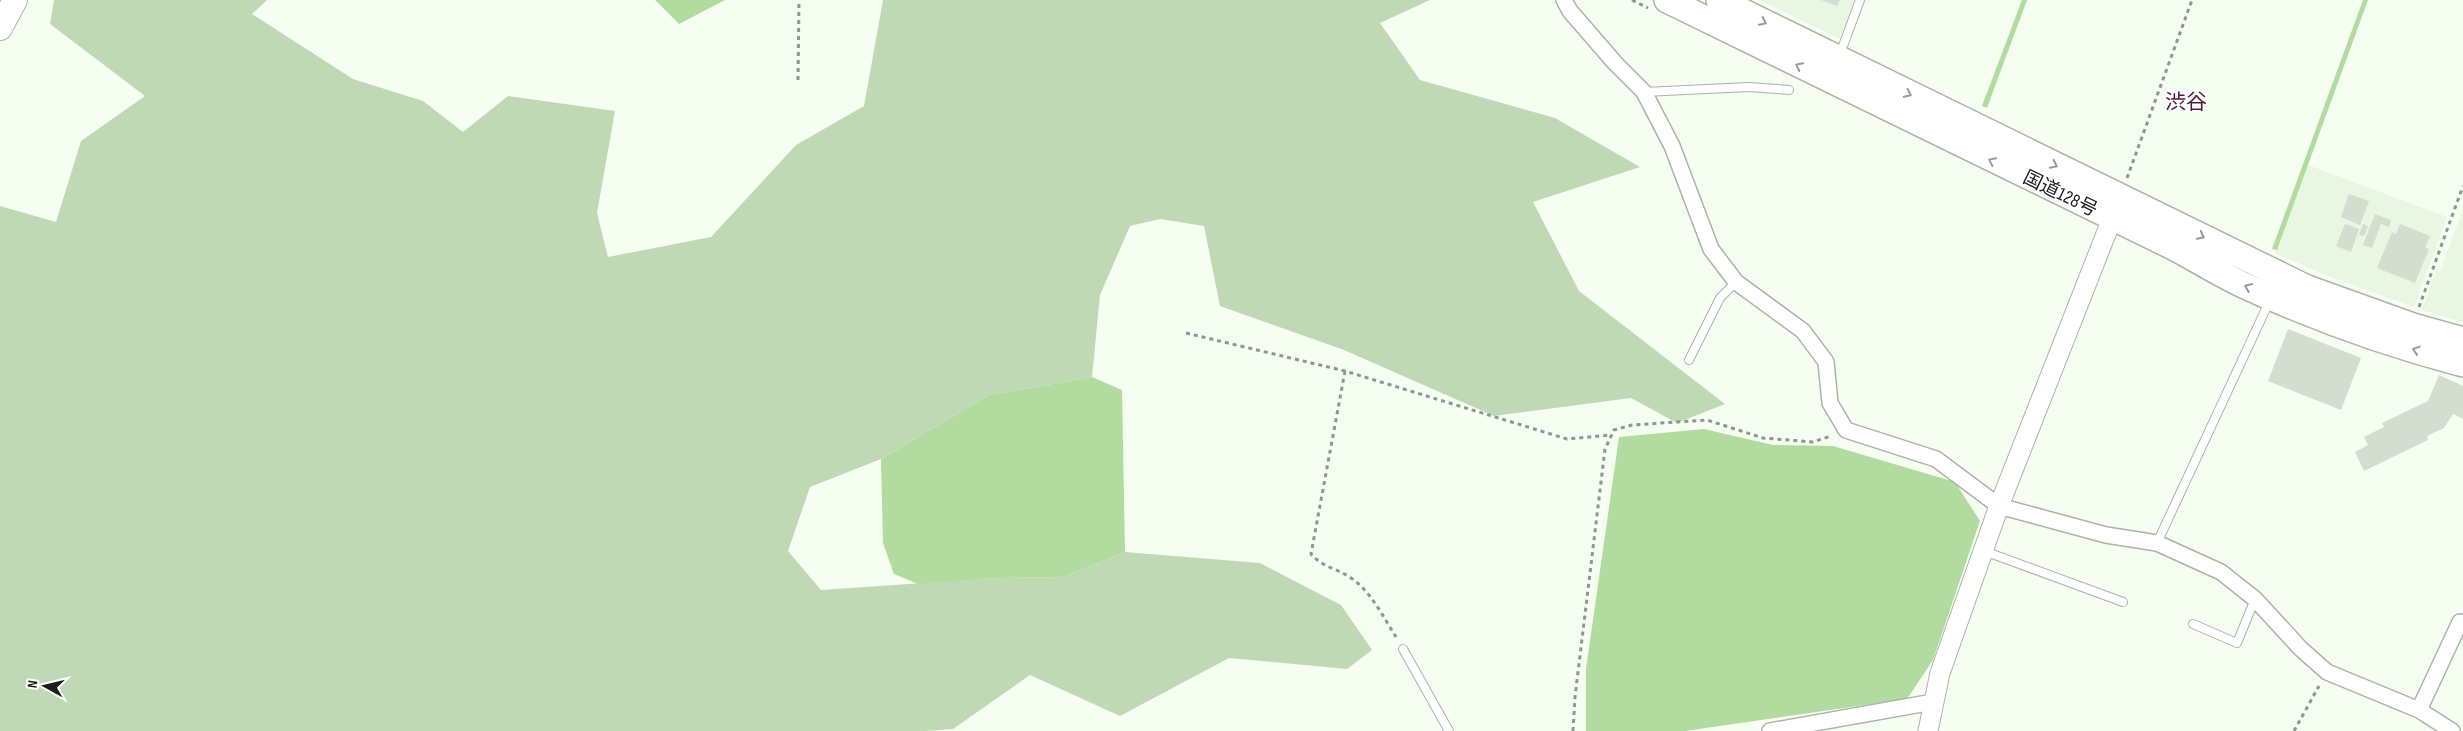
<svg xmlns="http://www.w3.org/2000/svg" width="2463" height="731" font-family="'Sofia Sans Condensed','Noto Sans JP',sans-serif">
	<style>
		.built { fill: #e8f6e2 }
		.green { fill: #bfd9b4 }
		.water { fill: #b1db9f }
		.building { fill: #d4ddd0 }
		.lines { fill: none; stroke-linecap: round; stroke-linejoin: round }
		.service-casing { stroke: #abb4a7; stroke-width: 10 }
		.minor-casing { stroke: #abb4a7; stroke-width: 18 }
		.tertiary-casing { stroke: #abb4a7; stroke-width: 21 }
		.primary-casing { stroke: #abb4a7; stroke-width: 26 }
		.trunk-casing { stroke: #abb4a7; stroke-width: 28 }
		.path { stroke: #90978d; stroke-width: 3; stroke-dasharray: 4 4; stroke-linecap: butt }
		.service { stroke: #fff; stroke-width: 8 }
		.minor { stroke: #fff; stroke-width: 15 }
		.tertiary { stroke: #fff; stroke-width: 19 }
		.primary { stroke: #fff; stroke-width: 24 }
		.trunk { stroke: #fff; stroke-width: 25 }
		.oneway { stroke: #989a98 }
		.labels { text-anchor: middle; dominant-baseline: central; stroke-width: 4; stroke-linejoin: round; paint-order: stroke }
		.street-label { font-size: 19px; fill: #1b1f1a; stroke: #fff }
		.quarter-label { font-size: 21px; fill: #53173c; stroke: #fff }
	</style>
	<rect width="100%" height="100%" fill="#f5fef1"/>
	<!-- built -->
	<path class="built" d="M1760,0H1856L1840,39Z
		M2308,165L2447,217L2414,307L2328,276L2275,253Z
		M2463,209V322L2422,310L2436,271L2440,272Z"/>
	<!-- green -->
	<path class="green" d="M54,0H267L252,14L353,79L423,101L463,132L508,96L615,111L597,213L608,257L711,237L796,145L864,106L883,0H1430L1380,23L1420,80L1555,118L1640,167L1533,202L1579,291L1725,404L1677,423L1631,398L1494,416L1344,350L1220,306L1204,226L1160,219L1130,226L1100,295L1092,377L989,395L881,459L810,487L788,551L821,590L997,578L1063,577L1125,552L1260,563L1341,605L1372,650L1347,669L1229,658L1120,716L1030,675L953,729L925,731H0V206L56,222L81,141L145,96L50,24Z"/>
	<!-- water -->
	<path class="water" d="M655,0H725L679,24Z
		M2022,0H2027L1987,108L1982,106Z
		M2363,0H2368L2277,250L2272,249Z
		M1092,377L1122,390L1125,552L1063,577L997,578L918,584L894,574L883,543L881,459L989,395Z
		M1704,429L1773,445L1833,446L1955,482L1980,521L1933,660L1907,699L1685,731H1586V669L1619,437Z"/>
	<!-- building -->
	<path class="building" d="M1821,0H1840L1837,6Z
		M2349,194L2369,201L2360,225L2341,217Z
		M2375,214L2391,220L2389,227L2381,224L2372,248L2363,245Z
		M2345,224L2359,229L2351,252L2336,246Z
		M2363,224L2368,226L2364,236L2359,235Z
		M2400,224L2430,236L2425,248L2429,249L2415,283L2377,268L2392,232L2396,234Z
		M2288,329L2361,358L2341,410L2268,381Z
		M2439,375L2463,386V419L2453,414L2444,428L2427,436L2428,440L2364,471L2355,452L2368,445L2364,437L2384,427L2382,423L2428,401Z"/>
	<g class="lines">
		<defs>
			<path id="service" d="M1840,54L1860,0
				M1644,92L1749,87L1789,90
				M1689,360L1720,298L1736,282
				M2157,543L2270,300
				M1984,551L2123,602
				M2193,624L2237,643L2255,599
				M1403,649L1449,731"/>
			<path id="minor" d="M1564,0L1570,11L1615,63L1644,92L1672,146L1711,249L1736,282L1803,331L1826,362L1830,403L1846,430L1936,459L1999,506L2106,535L2157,543L2221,572L2255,599L2301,649L2327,672L2419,710L2452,731
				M2419,710L2460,622L2463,623
				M1770,731L1933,702"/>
			<path id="tertiary" d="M1928,731L1940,673L1999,506L2117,206"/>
			<path id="primary" d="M0,28L15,0"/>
			<path id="trunk" d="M1667,0L2173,247C2196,259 2218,273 2241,284C2312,317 2387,344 2463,364
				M1719,0L2307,288L2413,326L2463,340"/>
		</defs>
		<!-- service casing -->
		<use href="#service" class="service-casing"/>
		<!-- minor casing -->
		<use href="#minor" class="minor-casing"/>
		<!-- tertiary casing -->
		<use href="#tertiary" class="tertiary-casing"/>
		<!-- primary casing -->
		<use href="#primary" class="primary-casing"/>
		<!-- trunk casing -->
		<use href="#trunk" class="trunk-casing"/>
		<!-- path -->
		<path class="path" d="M1632,0L1648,8
			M798,80L799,0
			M2127,178L2192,0
			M2419,307L2463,186
			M1186,333L1345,371L1567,439L1611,435
			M1345,371L1311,554C1323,568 1337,568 1351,578C1372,592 1384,619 1398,640
			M1573,731L1575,697L1605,449L1614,430L1632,425L1707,420L1763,438L1813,442L1831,436
			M2294,731L2319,686"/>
		<!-- service -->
		<use href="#service" class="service"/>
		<!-- minor -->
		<use href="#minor" class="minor"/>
		<!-- tertiary -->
		<use href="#tertiary" class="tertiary"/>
		<!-- primary -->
		<use href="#primary" class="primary"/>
		<!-- trunk -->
		<use href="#trunk" class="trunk"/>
	</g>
	<!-- one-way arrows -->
	<defs><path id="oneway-chevron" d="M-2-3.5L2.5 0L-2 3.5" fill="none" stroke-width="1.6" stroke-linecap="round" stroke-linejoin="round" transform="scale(1.25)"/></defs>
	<g class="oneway">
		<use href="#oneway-chevron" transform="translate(1763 22) rotate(26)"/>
		<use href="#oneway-chevron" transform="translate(1799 66) rotate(-154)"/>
		<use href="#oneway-chevron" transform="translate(1908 94) rotate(26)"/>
		<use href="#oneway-chevron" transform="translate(1992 161) rotate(-154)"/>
		<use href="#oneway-chevron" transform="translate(2054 165) rotate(26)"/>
		<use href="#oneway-chevron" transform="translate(2201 236) rotate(27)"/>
		<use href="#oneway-chevron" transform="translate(2248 287) rotate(-157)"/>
		<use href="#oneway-chevron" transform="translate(2416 350) rotate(-162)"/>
	</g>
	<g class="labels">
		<!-- street labels -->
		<g class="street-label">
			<text transform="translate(2060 194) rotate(26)">国道128号</text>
		</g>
		<!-- quarter labels -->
		<g class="quarter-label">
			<text x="2186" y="102">渋谷</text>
		</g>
	</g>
	<!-- north arrow -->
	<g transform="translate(45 686) rotate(278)" stroke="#ffffff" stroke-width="4" paint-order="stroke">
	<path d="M0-4L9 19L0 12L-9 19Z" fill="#1b1f1a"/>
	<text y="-8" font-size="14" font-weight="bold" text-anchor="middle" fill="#1b1f1a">N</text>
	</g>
</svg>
